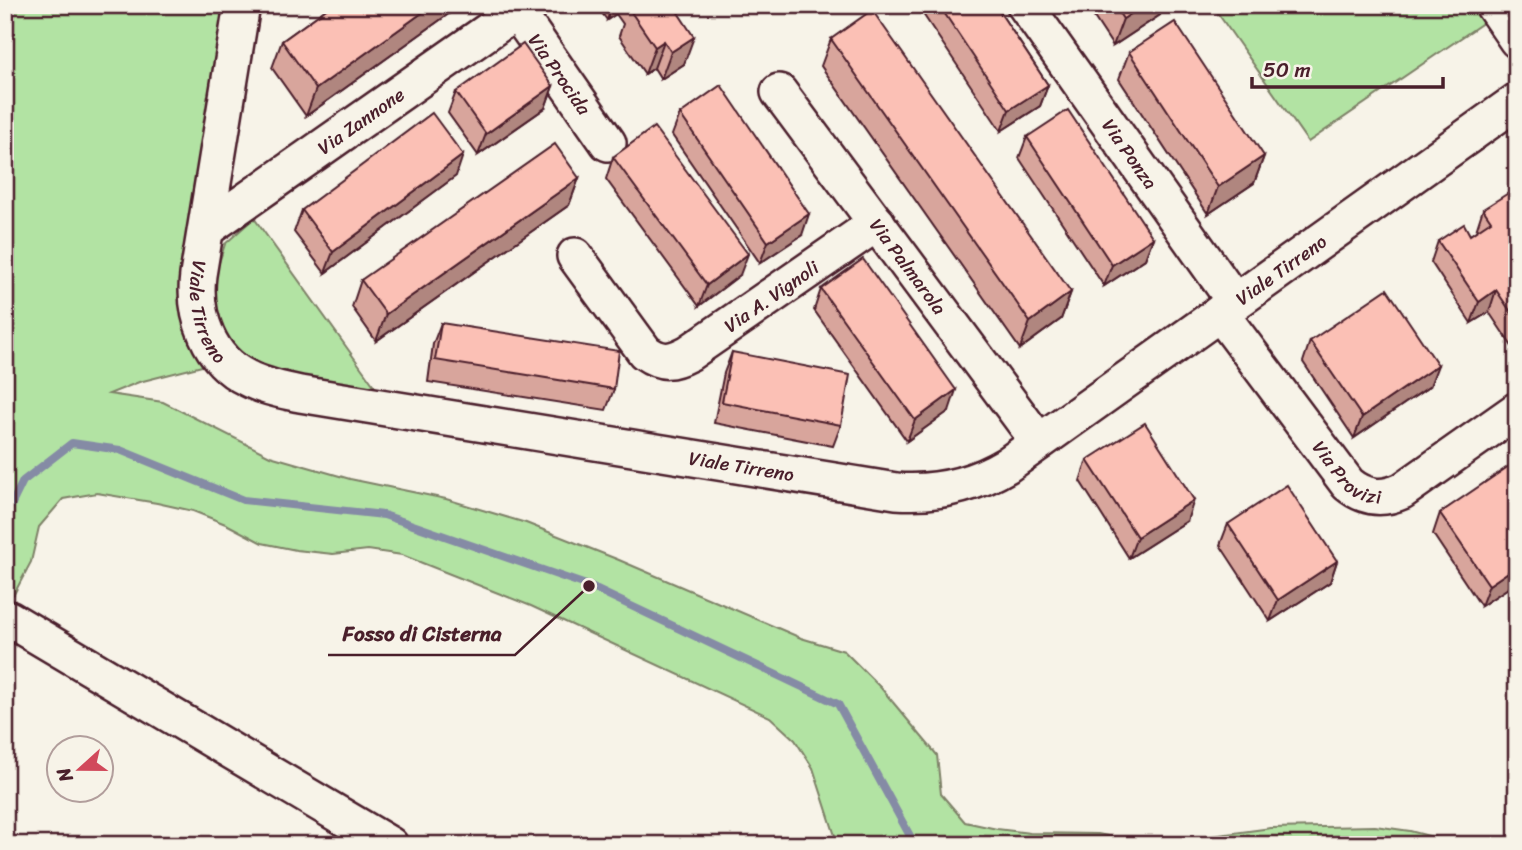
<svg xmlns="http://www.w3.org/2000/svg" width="1522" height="850" font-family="Sriracha,sans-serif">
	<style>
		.green { fill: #b2e3a3; stroke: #7e8167; stroke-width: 2 }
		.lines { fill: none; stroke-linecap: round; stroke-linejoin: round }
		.stream { stroke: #858ba5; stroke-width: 8 }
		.minor-casing { stroke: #4a1f2b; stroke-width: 40 }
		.minor { stroke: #f7f3e8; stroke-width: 35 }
		.wall { fill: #d8a59c; stroke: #4a1f2b; stroke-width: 2 }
		.shaded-wall { fill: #b0867f; stroke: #4a1f2b; stroke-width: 2 }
		.building { fill: #fbc0b5; stroke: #4a1f2b; stroke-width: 2 }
		.labels { text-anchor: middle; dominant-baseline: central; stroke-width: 5; stroke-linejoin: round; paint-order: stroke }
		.street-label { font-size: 19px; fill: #4a1f2b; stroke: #f7f3e8 }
		.leader { fill: none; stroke: #4a1f2b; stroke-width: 2.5 }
		.callout-dot { fill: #4a1f2b; stroke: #f7f3e8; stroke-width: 2.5 }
		.callout-label { font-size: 21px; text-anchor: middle; font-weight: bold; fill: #4a1f2b; stroke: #f7f3e8; stroke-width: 5; stroke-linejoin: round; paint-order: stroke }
	</style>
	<rect width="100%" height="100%" fill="#f7f3e8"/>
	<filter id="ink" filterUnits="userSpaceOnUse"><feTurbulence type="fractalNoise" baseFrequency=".0143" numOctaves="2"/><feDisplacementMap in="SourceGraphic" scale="14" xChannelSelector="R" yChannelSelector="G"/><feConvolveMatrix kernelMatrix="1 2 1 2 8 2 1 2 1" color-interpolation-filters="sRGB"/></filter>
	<g filter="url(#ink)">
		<!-- green -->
		<path class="green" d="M5,5H232L210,364L139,382L109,394L163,402L270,456L350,479L446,499L526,523L619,560L801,638L844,651L881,688L937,755L941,794L965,822L997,829L1030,833L1098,834L1132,841L1167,842L1271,828L1375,826L1410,831L1444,840L1454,845H838L813,768L795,740L770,717L531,606L402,555L368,550L333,554L296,550L262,543L228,525L193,511L157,503L97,493L63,499L39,527L31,562L14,594L5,599Z
			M1212,5H1481L1490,18L1308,142Z
			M254,218L375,387L313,383L270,371L236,350L225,333L213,300L218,266L225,244Z"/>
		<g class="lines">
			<!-- stream -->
			<path class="stream" d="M5,518L23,481L72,443L120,450L243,500L384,515L589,586L838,704L915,845"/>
			<defs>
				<g id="minor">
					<path id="s1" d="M242,5L198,275C193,315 209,360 247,378C264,387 282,390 300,394L896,491C936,494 972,486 1007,465L1517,101"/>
					<path id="s2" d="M512,5L608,143"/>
					<path id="s3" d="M1025,5L1235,302"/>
					<path d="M1493,5L1517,40"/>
					<path id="s4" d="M779,92L1039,442"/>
					<path id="s5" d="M206,229L517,11"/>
					<path id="s6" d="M575,256L645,352C662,364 672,362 689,353L877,223"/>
					<path id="s7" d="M1220,313L1348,484C1365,498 1382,500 1402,491L1517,410"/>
					<path d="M9,619L390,845"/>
				</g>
			</defs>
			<!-- minor casing -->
			<use href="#minor" class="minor-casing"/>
			<!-- minor -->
			<use href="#minor" class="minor"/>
		</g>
		<!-- wall -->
		<path class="wall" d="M332,5H461L306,116L272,68L282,41Z
			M596,5H673L684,64L661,79L654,68L645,74L619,36L623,24L616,14L607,20Z
			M917,5H995L1048,85L1040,106L1001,131Z
			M1086,5H1164L1160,15L1113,46Z
			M831,39L1071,292L1061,319L1020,349L821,66Z
			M1129,52L1264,156L1254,183L1208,214L1119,79Z
			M553,86L545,108L478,155L448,113L456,92Z
			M680,114L802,235L760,263L672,135Z
			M1027,137L1153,238L1145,259L1104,286L1019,158Z
			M613,157L740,275L699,306L606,179Z
			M456,176L325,273L294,232L302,210Z
			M579,178L569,205L376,341L352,307L361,280Z
			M1517,202V346L1513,348L1489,312L1471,323L1431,262L1438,241L1470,235L1476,231L1483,209Z
			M821,289L949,411L907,441L814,310Z
			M441,323L614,389L606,410L428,382L433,344Z
			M1310,341L1430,386L1354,438L1303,362Z
			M732,352L841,425L833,446L714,423L724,373Z
			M1087,460L1187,521L1129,558L1080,481Z
			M1517,465V582L1481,606L1433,534L1440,513Z
			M1228,524L1337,561L1330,582L1270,621L1220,545Z"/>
		<!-- shaded-wall -->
		<path class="shaded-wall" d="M433,5H461L306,116L316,89Z
			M612,5H619L616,14L607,20Z
			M1144,5H1164L1160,15L1113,46L1123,19Z
			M694,37L684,64L661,79L671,52Z
			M664,41L654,68L645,74L655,47Z
			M1048,85L1040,106L1001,131L1009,110Z
			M553,86L545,108L478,155L486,134Z
			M463,155L456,176L325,273L333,252Z
			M1264,156L1254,183L1208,214L1218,187Z
			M579,178L569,205L376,341L386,314Z
			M809,214L802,235L760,263L768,242Z
			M1153,238L1145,259L1104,286L1112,265Z
			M748,254L740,275L699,306L707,285Z
			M1496,290L1489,312L1471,323L1479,302Z
			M1071,292L1061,319L1020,349L1030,322Z
			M1438,365L1430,386L1354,438L1362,417Z
			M956,390L949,411L907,441L915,420Z
			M1194,500L1187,521L1129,558L1137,537Z
			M1337,561L1330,582L1270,621L1278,600Z
			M1517,566V582L1481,606L1489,585Z"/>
		<!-- building -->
		<path class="building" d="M332,5H433L316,89L282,41Z
			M634,5H673L694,37L671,52L664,41L655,47L629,9Z
			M939,5H995L1048,85L1009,110Z
			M1114,5H1144L1123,19Z
			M872,10L1071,292L1030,322L831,39Z
			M1175,22L1264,156L1218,187L1129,52Z
			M523,44L553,86L486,134L456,92Z
			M721,85L809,214L768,242L680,114Z
			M1068,110L1153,238L1112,265L1027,137Z
			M432,113L463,155L333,252L302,210Z
			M654,127L748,254L707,285L613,157Z
			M555,144L579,178L386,314L361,280Z
			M1510,192L1517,202V321L1496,290L1479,302L1438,241L1464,224L1470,235L1491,221L1483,209Z
			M863,259L956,390L915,420L821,289Z
			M1387,289L1438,365L1362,417L1310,341Z
			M441,323L619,351L614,389L435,360Z
			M732,352L850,375L841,425L722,402Z
			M1145,423L1194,500L1137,537L1087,460Z
			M1515,462L1517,465V566L1489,585L1440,513Z
			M1287,485L1337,561L1278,600L1228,524Z"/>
	</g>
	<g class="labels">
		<!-- street labels -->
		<g class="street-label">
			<text stroke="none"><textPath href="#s2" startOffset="84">Via Procida</textPath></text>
			<text stroke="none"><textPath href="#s5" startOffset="189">Via Zannone</textPath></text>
			<text stroke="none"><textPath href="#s3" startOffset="182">Via Ponza</textPath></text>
			<text stroke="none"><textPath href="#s4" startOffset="217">Via Palmarola</textPath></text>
			<text stroke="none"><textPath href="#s1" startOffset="1507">Viale Tirreno</textPath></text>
			<text stroke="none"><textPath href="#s6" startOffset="266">Via A. Vignoli</textPath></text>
			<text stroke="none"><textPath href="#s1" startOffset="312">Viale Tirreno</textPath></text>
			<text stroke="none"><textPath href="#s7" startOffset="206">Via Provizi</textPath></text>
			<text stroke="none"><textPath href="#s1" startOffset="898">Viale Tirreno</textPath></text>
		</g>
	</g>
	<!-- callouts -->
	<path class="leader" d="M589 586L515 655H328"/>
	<circle class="callout-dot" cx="589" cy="586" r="7"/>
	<g class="callout-label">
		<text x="422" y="641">Fosso di Cisterna</text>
	</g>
	<!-- margin -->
	<rect width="1522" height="850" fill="none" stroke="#f7f3e8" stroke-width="28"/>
	<rect x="14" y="14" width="1494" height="822" fill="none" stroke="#4a1f2b" stroke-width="2.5" filter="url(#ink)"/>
	<!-- north arrow -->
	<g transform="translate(80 769) rotate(249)"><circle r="33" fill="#f7f3e8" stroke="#b29e9c" stroke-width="2"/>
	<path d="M0-5L12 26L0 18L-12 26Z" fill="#d1495b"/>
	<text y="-10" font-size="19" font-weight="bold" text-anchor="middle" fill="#4a1f2b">N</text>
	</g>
	<!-- scale -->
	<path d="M1252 77v10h191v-10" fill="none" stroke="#4a1f2b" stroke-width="3.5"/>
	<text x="1263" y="77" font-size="21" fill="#4a1f2b" stroke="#f7f3e8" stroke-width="5" paint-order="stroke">50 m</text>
</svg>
